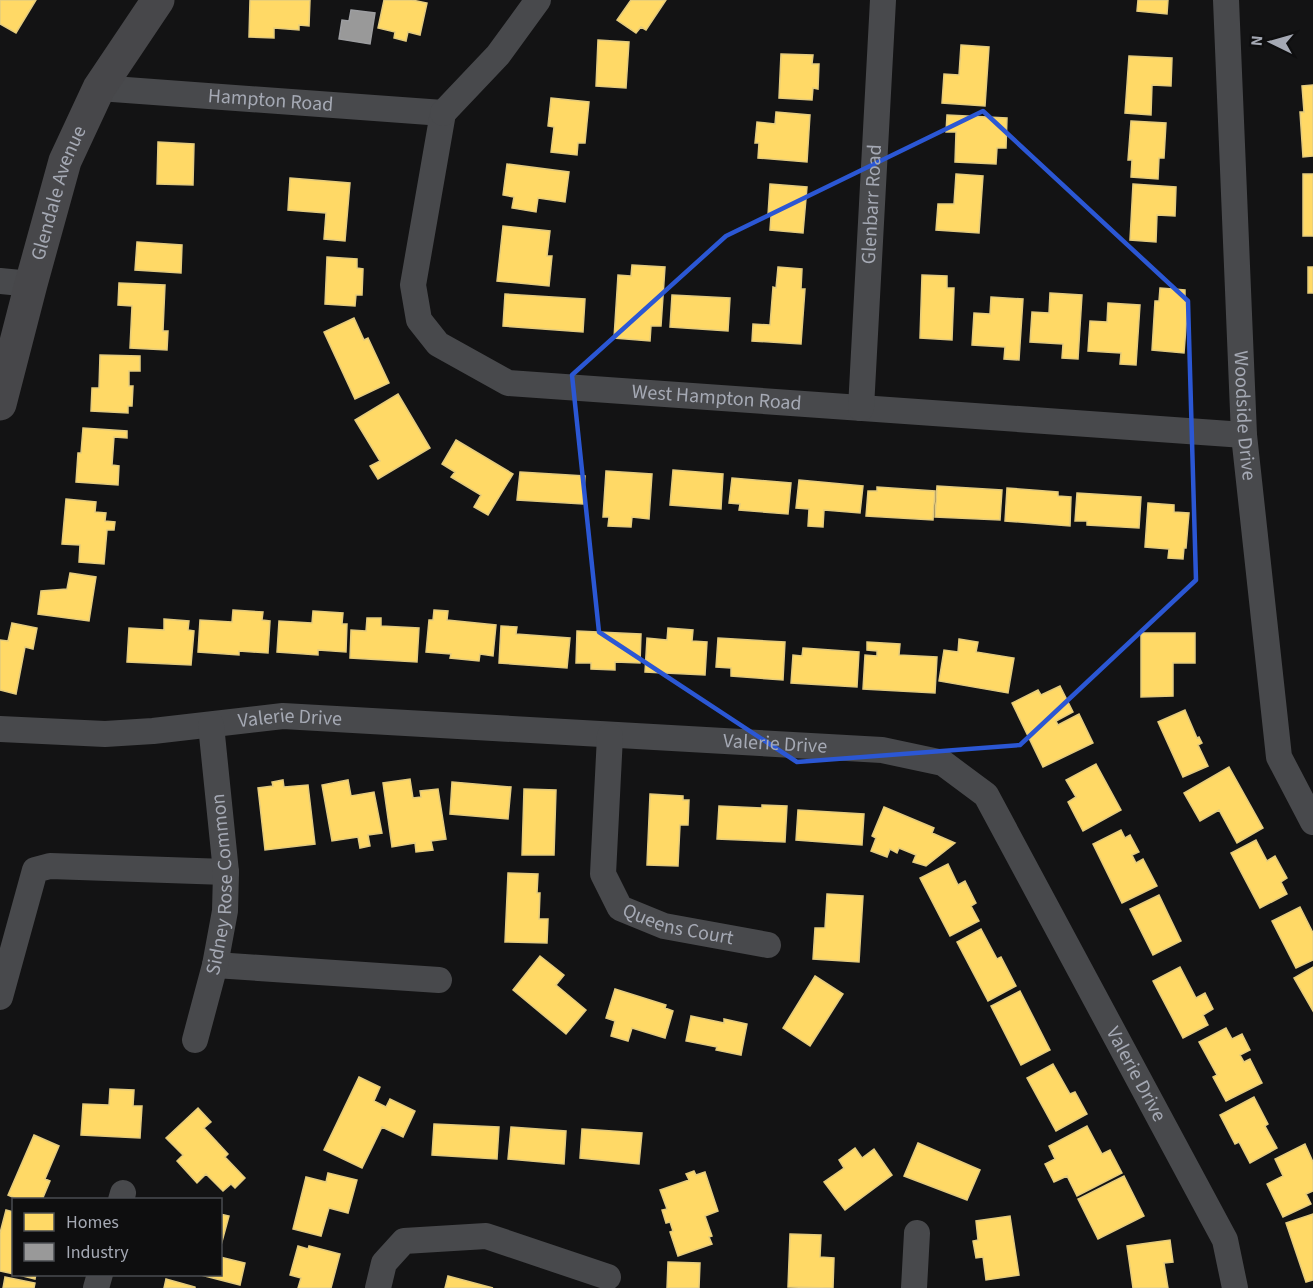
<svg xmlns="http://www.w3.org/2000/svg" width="1313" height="1288" font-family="'Source Sans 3',sans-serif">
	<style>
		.homes { fill: #ffd966; stroke: #e4cb7d; stroke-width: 1.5 }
		.industry { fill: #999; stroke: #9d9ea1; stroke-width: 1.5 }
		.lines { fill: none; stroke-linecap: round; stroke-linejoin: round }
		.street { stroke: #48494c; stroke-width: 26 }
		.secondary { stroke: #47474a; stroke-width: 33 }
		.marked { fill: none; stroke: #2b57d4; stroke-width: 4.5; stroke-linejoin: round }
		.labels { text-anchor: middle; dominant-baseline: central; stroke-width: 6; stroke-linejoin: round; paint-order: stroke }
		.street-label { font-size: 20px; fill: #a5a9b4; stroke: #0e0e0f }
	</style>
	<rect width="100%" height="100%" fill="#131314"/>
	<!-- homes -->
	<path class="homes" d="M0,0H36L16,33L0,24Z
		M250,0H310L309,26L299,25V30L274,28V38L249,37Z
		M384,0H412L427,3L420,35L408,32L406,41L394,38L395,32L378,28Z
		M631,0H666L646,30L641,27L636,33L617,20Z
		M1138,0H1168L1167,14L1137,11Z
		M598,40L629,42L626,88L596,86Z
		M961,45L989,47L985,106L942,103L944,74L959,75Z
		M781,54L813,55L812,64H819L818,89L813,88L812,100L779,98Z
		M1129,56L1172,58L1171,86L1152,85L1151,115L1125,113Z
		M1313,85V156L1303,157L1300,112H1304L1302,86Z
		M551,98L589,102L585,143H578L577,155L551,152L554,127L548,126Z
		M776,112L810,115L807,162L758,158L759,143H755L757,122L775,124Z
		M947,115L1007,118L1006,148H997L996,164L955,162L956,132H946Z
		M1131,121L1166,123L1164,158H1159L1158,179L1131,177L1132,160H1128Z
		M158,142L194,144L193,185L157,184Z
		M507,164L569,172L565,202L538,198L536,212L512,208L514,197L503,195Z
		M956,174L983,176L979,233L936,230L938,204H954Z
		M1303,174H1313V236H1303Z
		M290,178L350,183L345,241L324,239L326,213L288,210Z
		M770,184L807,187L803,233L770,230L771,216L768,215Z
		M1133,184L1176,187L1175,216L1157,215L1156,242L1130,240Z
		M503,226L550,231L547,256H552L549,286L497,281Z
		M137,242L182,245L181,273L135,270Z
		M327,257L357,259V268L363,269L362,295H356L355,306L325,304Z
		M632,265L665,267L661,326H651L650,341L614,338L618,275L631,276Z
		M778,267L802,269L801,289H805L801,344L752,341L753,324L770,325L773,287L776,288Z
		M1308,267H1313V293H1308Z
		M922,275L947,276V288H954L952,340L920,338Z
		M119,283L165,285L163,331H168L167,350L130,348L132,306L118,305Z
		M1160,288L1185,290V301H1188L1184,353L1152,350L1155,301H1159Z
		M1050,293L1082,295L1078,359L1062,358L1063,344L1030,342L1032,312L1049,313Z
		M505,294L585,299L583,332L503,326Z
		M672,295L730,298L728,331L670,327Z
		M991,297L1023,299L1019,360L1004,359L1005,347L972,345L974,313L990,314Z
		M1108,303L1140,305L1136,365L1120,364L1121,353L1088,351L1090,321L1107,322Z
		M354,318L364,340L368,338L389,383L355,399L324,332Z
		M100,355L140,356V371H129V386H133L132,406H128V413L91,411L92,388H99Z
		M398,394L430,448L378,479L370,466L380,461L355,420Z
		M83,428L127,431V438L114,437L112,465L119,466L118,485L76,482L78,453H81Z
		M456,440L513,474L488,515L474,507L481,495L451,477L455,472L442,464Z
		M673,470L723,474L721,509L670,505Z
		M606,471L652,474L649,519L632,517L631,527L608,526L609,517H603Z
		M520,472L585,476L583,504L517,500Z
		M732,478L791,483L788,514L739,510L740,504L729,503Z
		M799,480L863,486L860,513L824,510L823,527L808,526L809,509L796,508Z
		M937,486L1002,490L1000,520L935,517Z
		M877,487L935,491L933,520L866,516L868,491H877Z
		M1007,488L1058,492V496L1071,497L1070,526L1005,521Z
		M1077,493L1141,497L1139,528L1087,525V521H1075Z
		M66,499L96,502L95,512L106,513L105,521L115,522L114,530H107L104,564L79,562L80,545L62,544Z
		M1148,503L1174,505V512L1189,513L1186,548H1184L1183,559L1168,558L1169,549L1145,547Z
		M70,573L96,577L89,621L38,614L41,591L67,589Z
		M233,610L263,612L262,620L270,621L268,653L239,651V655L198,652L200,620L232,622Z
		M434,610L448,611L447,620L496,625L493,656L480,654L479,661L450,658L451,654L426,652L429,620H433Z
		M313,611L343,613L342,624H347L346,652L318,650V655L277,652L279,621L312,623Z
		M367,618H381V626L419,628L417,662L350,658L351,630L366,631Z
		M164,619L189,621L188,630L194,631L191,665L127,662L129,628L164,630Z
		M12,623L37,628L33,649L25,647L16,694L0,690V640L8,641Z
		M501,626L517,627L516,634L570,638L567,668L499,663Z
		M668,628L693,630L692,641L707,642L705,675L645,672L647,638L667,640Z
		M577,631L641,634L640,663L615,662V670L591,669V663H576Z
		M1141,633H1195V663H1173V696L1141,697Z
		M718,638L785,642L783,680L731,676V668L716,667Z
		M959,639L978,642L976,652L1014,658L1008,693L939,681L944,650L958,652Z
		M867,642L900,644L899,655L937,657L935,693L863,689L865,655L877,656V651L867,650Z
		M803,648L859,652L857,687L791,683L793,655L802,656Z
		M1060,686L1073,712L1056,721L1058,725L1079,714L1093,743L1043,767L1012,703L1038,690L1041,695Z
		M1185,710L1197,738L1199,737L1202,743L1198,745L1208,766L1183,777L1158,722Z
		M1096,764L1121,810L1083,831L1068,802L1076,797L1066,780Z
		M1229,767L1263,828L1237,843L1219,810L1200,821L1184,793Z
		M410,779L413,798L421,797L420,791L438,789L446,839L431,841L433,850L416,852L415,843L392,847L383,783Z
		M283,780L284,787L308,785L315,844L265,850L258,788L273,786L272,782Z
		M348,780L351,796L374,792L382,833L368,835L370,846L360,848L358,837L332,841L322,785Z
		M452,782L511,787L508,819L450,814Z
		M524,789L556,790L554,855H522Z
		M650,794L683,796V800H689L688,825H680L678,866L647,865Z
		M762,805L787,806L785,842L717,839L719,806L762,808Z
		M884,807L934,828L932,833L955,843L926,866L913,862L916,855L899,848L897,853L890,849L887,857L871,851L876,838L872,836Z
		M798,810L864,814L862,845L796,840Z
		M1121,830L1125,838L1130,835L1139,852L1132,855L1136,863L1143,859L1157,886L1122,903L1093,844Z
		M1256,840L1267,861L1275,856L1287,878L1281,882L1287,894L1260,908L1231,853Z
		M948,864L958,885L965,881L976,903L971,906L979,921L950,936L920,878Z
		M508,873L538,874L537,893H540L539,919H548L547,943L505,942Z
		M827,894L863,896L859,962L813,959L815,928H825Z
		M1159,895L1181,941L1153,955L1130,909Z
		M1300,907L1313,933V960L1296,968L1272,921Z
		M981,929L997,959L1001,957L1016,986L988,1001L957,942Z
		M540,956L564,975L556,985L586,1010L566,1034L513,990Z
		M1180,967L1196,998L1205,993L1213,1009L1203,1015L1208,1025L1183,1038L1153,981Z
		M1313,967V1011L1294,978Z
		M815,976L843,994L810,1046L783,1028Z
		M615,989L666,1005L665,1008L673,1011L665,1038L632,1028L628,1041L611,1036L615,1021L606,1018Z
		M1020,991L1050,1050L1021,1065L991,1006Z
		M691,1016L724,1023V1019L747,1024L741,1055L716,1050L717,1047L686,1041Z
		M1226,1028L1232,1039L1242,1034L1250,1050L1240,1055L1244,1062L1250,1059L1262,1083L1226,1101L1213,1077L1217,1075L1199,1042Z
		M1053,1064L1070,1094L1075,1092L1087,1114L1056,1131L1027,1078Z
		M359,1077L380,1087L374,1101L386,1107L390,1099L415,1111L403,1137L382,1127L362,1168L324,1150Z
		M110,1089L134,1090L133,1106H142L140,1138L81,1135L83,1104L109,1105Z
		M1254,1097L1268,1124L1265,1126L1277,1148L1250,1163L1239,1142L1235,1144L1220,1115Z
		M198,1108L211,1122L204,1128L228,1154L225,1157L245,1178L235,1188L231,1184L223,1191L206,1174L197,1183L177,1161L183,1155L166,1138Z
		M434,1124L499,1127L497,1159L432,1155Z
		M1087,1126L1102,1154L1110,1150L1122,1173L1077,1196L1067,1176L1054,1182L1045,1164L1055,1159L1049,1146Z
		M511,1127L566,1131L564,1164L508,1159Z
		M582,1129L642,1133L639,1164L580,1158Z
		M34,1135L59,1146L45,1179L50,1181L42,1200H19L8,1195Z
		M918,1143L980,1170L967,1200L904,1176Z
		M1305,1144L1313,1162V1191L1306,1194L1311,1204L1283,1217L1267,1184L1283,1176L1275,1159Z
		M855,1148L862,1158L874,1149L892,1175L845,1210L824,1182L844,1168L839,1160Z
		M694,1171L696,1175L705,1172L718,1211L705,1216L712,1236L709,1237L712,1244L678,1256L670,1232L673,1231L670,1222L666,1223L662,1210L667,1209L660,1190L689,1180L686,1174Z
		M328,1173L357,1180L348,1213L329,1208L321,1236L293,1229L306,1177L326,1182Z
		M1124,1176L1144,1216L1098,1239L1078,1199Z
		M6,1210L14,1212V1274L0,1271V1233Z
		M220,1214L229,1216L220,1249Z
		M1313,1214V1280L1306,1282L1286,1223Z
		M1010,1216L1019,1275L986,1280L983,1257L976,1258L973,1241L978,1240L976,1221Z
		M790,1234L821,1235L820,1257L834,1258L833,1288L788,1287Z
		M1170,1240L1173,1262L1164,1263L1168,1288H1133L1127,1246Z
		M298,1246L308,1249L309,1246L340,1254L331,1288H298L301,1278L290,1275Z
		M220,1257L245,1263L240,1285L197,1274H220Z
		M668,1262L700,1263L699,1288H667Z
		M15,1274H36L35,1279Z
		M448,1276L493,1288H445Z
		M5,1277L35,1283L34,1288H3Z
		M166,1279L195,1287V1288H164Z"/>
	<!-- industry -->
	<path class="industry" d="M351,10L375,13L370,44L339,39L342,20L349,21Z"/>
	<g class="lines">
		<!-- street -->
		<g class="street">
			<path id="s1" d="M1226,0L1244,435L1279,757L1313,822"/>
			<path id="s2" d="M99,88L443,113"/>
			<path id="s3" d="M443,113L413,285L419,320L438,344L508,383L1244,435"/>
			<path d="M443,113L498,55L538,0"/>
			<path d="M0,281L31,284"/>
			<path id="s4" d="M861,408L883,0"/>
			<path id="s5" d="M0,729L105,734L153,731L283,716L882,750L943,763L986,795L1225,1240L1235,1288"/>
			<path id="s6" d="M610,736L603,874L620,908L664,926L768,945"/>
			<path d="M215,965L439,980"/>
			<path d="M0,997L35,870L50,866L226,872"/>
			<path id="s7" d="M195,1040L215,965L225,911L226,872L211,725"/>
			<path d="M121,1200L123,1193"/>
			<path d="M96,1288L100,1274"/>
			<path d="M378,1288L384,1263L404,1241L486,1236L608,1277"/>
			<path d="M914,1288L917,1233"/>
		</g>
		<!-- secondary -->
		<path class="secondary" id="s8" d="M0,404L31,284L65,161L99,88L158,0"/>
	</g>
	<!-- marked area -->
	<path class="marked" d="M983,111L1188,301L1196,580L1020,745L797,762L599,632L572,375L726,236Z"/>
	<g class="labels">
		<!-- street labels -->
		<g class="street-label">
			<text stroke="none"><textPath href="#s2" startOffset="172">Hampton Road</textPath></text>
			<text stroke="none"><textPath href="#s8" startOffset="219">Glendale Avenue</textPath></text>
			<text stroke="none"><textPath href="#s4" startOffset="204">Glenbarr Road</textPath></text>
			<text stroke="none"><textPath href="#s3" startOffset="530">West Hampton Road</textPath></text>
			<text stroke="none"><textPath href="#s1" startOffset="416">Woodside Drive</textPath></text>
			<text stroke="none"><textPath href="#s5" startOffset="291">Valerie Drive</textPath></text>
			<text stroke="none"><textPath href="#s5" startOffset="777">Valerie Drive</textPath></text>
			<text stroke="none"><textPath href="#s7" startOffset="159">Sidney Rose Common</textPath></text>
			<text stroke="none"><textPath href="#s6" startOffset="237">Queens Court</textPath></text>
			<text stroke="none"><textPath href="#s5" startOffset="1317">Valerie Drive</textPath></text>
		</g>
	</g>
	<!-- legend -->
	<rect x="12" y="1198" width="210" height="78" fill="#0e0e0f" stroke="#4a4c51" stroke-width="1.5"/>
	<rect x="24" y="1213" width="30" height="18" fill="#ffd966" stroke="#4a4c51" stroke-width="1.5"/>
	<text x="66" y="1228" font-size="18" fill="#a5a9b4">Homes</text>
	<rect x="24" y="1243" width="30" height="18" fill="#999999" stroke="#4a4c51" stroke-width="1.5"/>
	<text x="66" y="1258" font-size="18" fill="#a5a9b4">Industry</text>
	<!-- north arrow -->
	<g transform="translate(1271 42) rotate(275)" stroke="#0e0e0f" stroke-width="4.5" paint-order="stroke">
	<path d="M0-4.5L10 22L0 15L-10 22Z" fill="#a5a9b4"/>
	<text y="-9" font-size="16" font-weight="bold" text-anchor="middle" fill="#a5a9b4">N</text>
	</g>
</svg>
